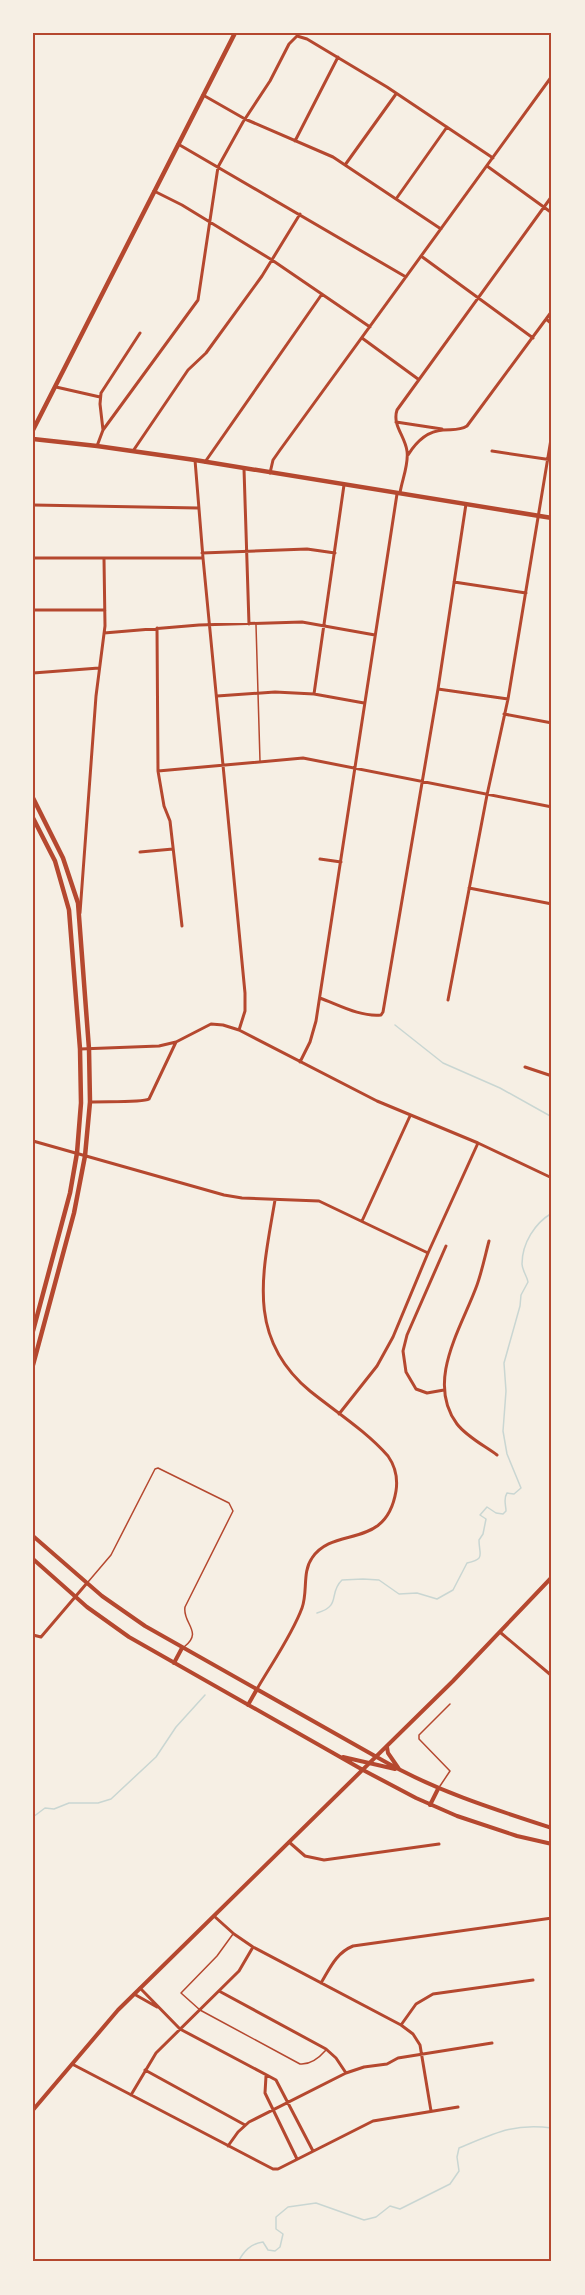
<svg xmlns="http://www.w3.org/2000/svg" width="585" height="2295" font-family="'DM Sans',sans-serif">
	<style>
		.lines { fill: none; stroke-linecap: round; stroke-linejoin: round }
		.stream { stroke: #c9d6d2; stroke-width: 1.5 }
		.service { stroke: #b5482f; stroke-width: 1.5 }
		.minor { stroke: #b5482f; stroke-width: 3 }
		.tertiary { stroke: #b5482f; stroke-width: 4 }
		.primary { stroke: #b5482f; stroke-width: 4.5 }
		.neatline { fill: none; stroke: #b5482f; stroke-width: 2 }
	</style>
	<rect width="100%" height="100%" fill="#f6efe4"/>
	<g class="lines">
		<!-- stream -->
		<path class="stream" d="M395,1025L443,1063L500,1088L552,1117
			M317,1613C342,1606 328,1593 342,1580L363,1579L379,1580L399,1594L417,1593L437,1599L453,1590L467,1563C486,1559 479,1555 479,1540L483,1534L486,1519L480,1515L487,1507L496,1513L503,1514L506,1511C506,1505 503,1499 507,1493L514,1494L521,1488L507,1454L503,1431L506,1391L504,1363L520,1306L521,1295L528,1282C527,1276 522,1270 522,1264C522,1243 535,1223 552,1213
			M33,1817L45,1808L54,1809L69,1803H98L111,1799L156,1757L176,1727L205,1695
			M238,2262C244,2251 250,2244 263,2242L268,2250L275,2251L280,2247L283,2234L276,2229V2217L288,2207L316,2203L364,2220L376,2217L390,2206L400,2209L450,2184L459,2171L457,2157L459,2148C495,2133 513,2123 552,2128"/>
		<!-- service -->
		<path class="service" d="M256,625L260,761
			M88,1582L111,1555L155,1469L158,1468L229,1503L233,1511L185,1607C182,1623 204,1632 184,1647
			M440,1786L450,1771L419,1739V1735L450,1704
			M233,1934L217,1956L181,1993L200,2010L300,2064C311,2065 319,2058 326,2050"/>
		<!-- minor -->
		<path class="minor" d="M203,95L245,119L333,157L441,229
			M295,141L338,57
			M178,144L406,277
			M345,165L396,94
			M487,166L552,213
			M154,191L182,205L272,260L370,327
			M396,199L447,127
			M421,256L533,338
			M546,319L552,324
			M362,338L418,379
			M56,387L100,397
			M396,422L442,429
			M103,430L198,300L218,167L243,122L270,81L289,44L297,36L307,39L387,87L493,158
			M97,446L103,430L100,404L101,393L140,333
			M133,451L188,370L206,353L262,276L300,214
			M492,451L552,460
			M408,455C416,442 428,431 443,430C452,429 459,431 467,426L552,311
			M195,460L203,558L245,993V1011L239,1030
			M205,462L322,294
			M244,469L249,624
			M270,473L273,460L280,450L552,76
			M400,493C402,480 409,464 407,451C405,436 392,425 397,410L552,196
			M33,505L198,508
			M202,553L307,549L335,553
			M33,558H203
			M454,582L526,593
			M33,610H105
			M157,628L158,771L164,806L170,821L182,926
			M104,633L199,625L302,622L375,635
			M33,673L99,668
			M438,689L508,699
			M314,694L344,485
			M217,696L275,692L314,694L364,703
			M504,714L552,723
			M158,771L303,758L552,807
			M140,852L173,849
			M320,859L341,862
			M469,888L552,904
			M80,913L96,696L105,626L104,559
			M320,998C339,1005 360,1017 381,1015L383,1012L438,689L466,504
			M448,1000L487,795L508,699L552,433
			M80,1049L159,1046L176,1042
			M300,1062L310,1042L316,1021L397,494
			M525,1067L552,1076
			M90,1102C102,1101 142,1103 149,1099L176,1042L211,1024L223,1025L239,1030L377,1101L478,1143L552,1178
			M33,1141L224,1195L242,1198L319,1201L428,1253
			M362,1221L410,1116
			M489,1241C485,1256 482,1271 477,1285C462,1327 425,1381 457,1424C467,1437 485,1446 497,1455
			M444,1390L427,1393L416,1389L406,1372L403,1351L407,1335L446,1246
			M339,1414L377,1366L393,1337L428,1253L478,1143
			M501,1633L552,1676
			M33,1635L41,1637L87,1583
			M257,1689C272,1663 292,1635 302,1608C308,1592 302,1572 312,1558C334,1525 386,1551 396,1491C398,1478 395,1466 388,1456C366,1431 336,1412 310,1391C245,1337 263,1272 275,1200
			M289,1842L305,1856L324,1860L439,1844
			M214,1916L234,1934L253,1947L401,2025L413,2034L420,2045L431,2111
			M321,1983C330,1968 336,1953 353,1946L552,1918
			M140,1988L180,2029L276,2080L313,2151
			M219,1991L326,2049L336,2058L346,2073
			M134,1994L157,2007
			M401,2025L416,2004L433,1994L533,1980
			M72,2064L273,2169H278L373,2121L458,2107
			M145,2070L245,2125
			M266,2076L265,2093L297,2159
			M131,2095L156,2053L239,1971L253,1947
			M228,2146L238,2132L249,2122L346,2073L364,2067L387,2064L398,2058L492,2043"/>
		<!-- tertiary -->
		<path class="tertiary" d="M33,1536L102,1596L145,1626L382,1760C436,1791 493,1809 552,1828
			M33,1559L87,1607L129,1637L363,1770L416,1798L457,1816L517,1836L552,1844
			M174,1663L182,1648
			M248,1705L257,1689
			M387,1747L388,1753L399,1769
			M343,1757L395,1769
			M430,1805L438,1789
			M33,2110L118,2010L453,1681L552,1577"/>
		<!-- primary -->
		<path class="primary" d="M33,430L235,33
			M33,439L97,446L195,460L552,518
			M33,798L63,858L78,903L89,1049L90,1102L85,1156L74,1213L33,1365
			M33,818L55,861L69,910L80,1049L81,1103L77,1153L70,1193L33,1331"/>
	</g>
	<!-- border -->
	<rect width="585" height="2295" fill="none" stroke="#f6efe4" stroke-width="69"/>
	<rect x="34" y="34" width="516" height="2226" class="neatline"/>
</svg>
